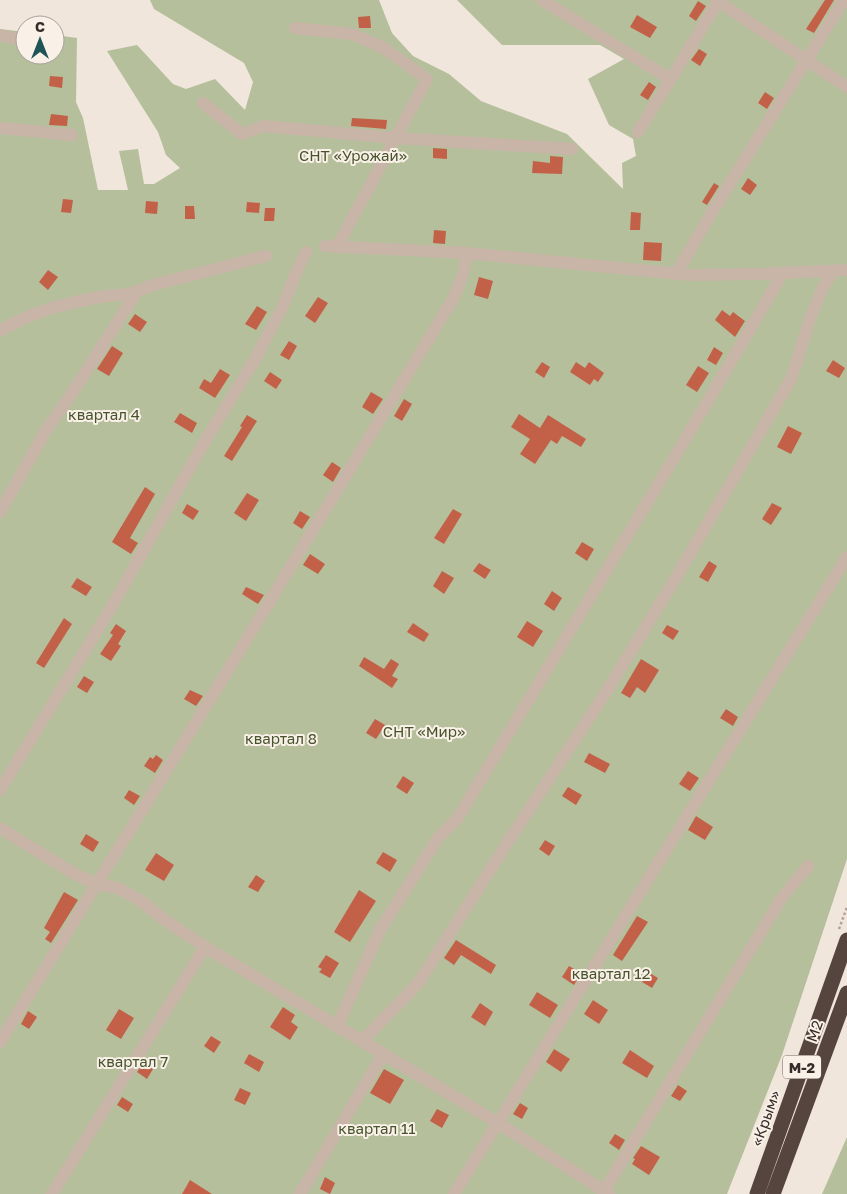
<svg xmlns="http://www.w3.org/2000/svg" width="847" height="1194" font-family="'Golos Text',sans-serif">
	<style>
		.green { fill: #b5bf9c }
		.building { fill: #c26148 }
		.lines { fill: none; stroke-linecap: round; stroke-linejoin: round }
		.path { stroke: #b49f92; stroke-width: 2.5; stroke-dasharray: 2.5 2.5; stroke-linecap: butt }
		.minor { stroke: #c9b5a8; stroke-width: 12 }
		.highway { stroke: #56453f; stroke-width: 15 }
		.labels { text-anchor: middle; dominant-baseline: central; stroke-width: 4; stroke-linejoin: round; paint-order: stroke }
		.shield { fill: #f9f0e7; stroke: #706661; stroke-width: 1 }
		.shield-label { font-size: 14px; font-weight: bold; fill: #352b28 }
		.park-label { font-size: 15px; fill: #46532c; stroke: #f9f0e7 }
		.street-label { font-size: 15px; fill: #352b28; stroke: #f9f0e7 }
	</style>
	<rect width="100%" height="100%" fill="#f1e6db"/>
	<!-- green -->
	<path class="green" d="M150,0H379L392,33L413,56L449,74L481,101L567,134L623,189L622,163L636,156L633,139L609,125L588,79L624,59L600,45H502L457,0H847V859L782,1055L727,1194H0V29L25,32V55H55V35L77,38L76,102L83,118L98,190H128L119,151L138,149L144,184H154L180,168L166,155L158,132L107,51L137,45L173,84L186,89L215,79L245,110L253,82L244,63L154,9Z
		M847,1137V1194H822Z"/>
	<!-- building -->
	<path class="building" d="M825,0H834L814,33L806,29Z
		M698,1L706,6L696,21L689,16Z
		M637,15L657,27L650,38L630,27Z
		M370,16L371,28H359L358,17Z
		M699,49L707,54L700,66L691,60Z
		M50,76L63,77L62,88L49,86Z
		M649,82L656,87L648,100L640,95Z
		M765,92L774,98L767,109L758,103Z
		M51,114L68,116L67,126L49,125Z
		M352,118L387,120L386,129L351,126Z
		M433,148L447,149V159L433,158Z
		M550,156L563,157L562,174L532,173L533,161L550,163Z
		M748,178L757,185L750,195L741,189Z
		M714,183L719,186L707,205L702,202Z
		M63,199L73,200L71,213L61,212Z
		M146,201L158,202L157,214L145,213Z
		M247,202L260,203L259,213L246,212Z
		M185,206H194L195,219H185Z
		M265,208H275L274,221H264Z
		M631,212L641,213L640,230H630Z
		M434,230L446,231L445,244L433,243Z
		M644,242L662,243L661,261L643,260Z
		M48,270L58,277L48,290L39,282Z
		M479,277L493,281L488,299L474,295Z
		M318,297L328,303L315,323L305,316Z
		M257,306L267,312L256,330L245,324Z
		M722,310L730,316L733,312L745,321L735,337L715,320Z
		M135,314L147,322L140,332L128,324Z
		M289,341L297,346L289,360L280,355Z
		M112,346L123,353L109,376L97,369Z
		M714,347L723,353L716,365L707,360Z
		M833,360L845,368L839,378L826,371Z
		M542,362L550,367L544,378L535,372Z
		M576,362L585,368L589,362L604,373L598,382L594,379L590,385L570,372Z
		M698,366L709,373L697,392L686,385Z
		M220,369L230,375L215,398L199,388L204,379L211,383Z
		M270,372L282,380L276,389L264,381Z
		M371,392L383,399L373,414L362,407Z
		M404,399L412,404L402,421L394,416Z
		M180,413L197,423L192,433L174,422Z
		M519,414L540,428L548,415L586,439L581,447L562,436L557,444L551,440L535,464L520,454L530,439L511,427Z
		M247,415L257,421L232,461L224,456L242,427L240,426Z
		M788,426L802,433L791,454L777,447Z
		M332,462L341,468L333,482L323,475Z
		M145,487L155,494L130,538L138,543L131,554L112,542Z
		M247,493L259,500L246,521L234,513Z
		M772,503L782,508L771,525L762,519Z
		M187,504L199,511L193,520L182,513Z
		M453,509L462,514L444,544L434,538Z
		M300,511L310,517L302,529L293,523Z
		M582,542L594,549L587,561L575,553Z
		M310,554L325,564L318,574L303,565Z
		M709,561L717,566L708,582L699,577Z
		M479,563L491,570L485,579L473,571Z
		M442,571L454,578L444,594L433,586Z
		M77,578L92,587L86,596L71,587Z
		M246,587L264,595L258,604L242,594Z
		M552,591L562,598L554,611L544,604Z
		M64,618L72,624L44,668L36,663Z
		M527,621L543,631L533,647L517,637Z
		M413,623L429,634L424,642L407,632Z
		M116,624L126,631L118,644L121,646L111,661L100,654L113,635L110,633Z
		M667,625L679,631L673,640L662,633Z
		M364,657L384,669L391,659L399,664L392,676L398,679L392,688L359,666Z
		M641,659L659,670L645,693L637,687L630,698L621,693Z
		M84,676L94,682L87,693L77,687Z
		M190,690L203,696L196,706L184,699Z
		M726,709L738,717L733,726L720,718Z
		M375,719L385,725L376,739L366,733Z
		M589,753L610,764L605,773L584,762Z
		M156,755L163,760L155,773L144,766L150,757L153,759Z
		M688,771L699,778L690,791L679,784Z
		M403,776L414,783L407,794L396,787Z
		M568,787L582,795L576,805L562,796Z
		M129,790L140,796L134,805L124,798Z
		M696,816L713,827L705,840L688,830Z
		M86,834L99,842L93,852L80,844Z
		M545,840L555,846L549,856L539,849Z
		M383,852L397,860L390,872L376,863Z
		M156,853L174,865L164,881L145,870Z
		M256,875L265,881L258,892L248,887Z
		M359,890L376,901L350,942L334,932Z
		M64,892L78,900L51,943L45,939L50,932L44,928Z
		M637,916L648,922L622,961L613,955Z
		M456,940L496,965L491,974L461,955L454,965L444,958Z
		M326,955L339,963L330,978L319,972L322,969L318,967Z
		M569,966L581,973L574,985L562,977Z
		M648,972L658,978L652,988L642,982Z
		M537,992L558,1005L550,1018L529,1005Z
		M593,1000L608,1010L599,1024L584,1014Z
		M480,1003L493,1012L485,1026L471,1017Z
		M283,1007L295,1015L291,1022L298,1027L290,1040L270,1027Z
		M119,1009L134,1018L121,1039L106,1030Z
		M28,1011L37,1017L29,1029L21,1024Z
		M211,1036L221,1042L214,1053L204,1046Z
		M554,1049L570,1059L561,1072L546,1062Z
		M630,1050L654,1066L647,1078L622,1063Z
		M249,1054L264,1062L259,1072L244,1063Z
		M143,1063L153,1069L147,1079L137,1072Z
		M384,1069L404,1080L390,1104L370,1093Z
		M678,1085L687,1091L680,1101L671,1096Z
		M240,1088L251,1093L245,1105L234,1100Z
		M122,1097L133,1104L128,1112L117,1105Z
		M520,1103L528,1108L522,1119L513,1114Z
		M437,1109L449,1115L442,1128L430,1121Z
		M615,1134L625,1140L619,1150L609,1143Z
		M641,1146L660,1157L649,1175L632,1164L635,1159L633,1158Z
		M325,1177L335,1183L330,1194L320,1189Z
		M190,1180L212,1194H182Z"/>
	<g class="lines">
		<!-- path -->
		<path class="path" d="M839,929L847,907"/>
		<!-- minor -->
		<path class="minor" d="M542,0L670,79
			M716,0L847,87
			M295,28L352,34L384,48L427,79L337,247
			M0,35L25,41
			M203,103L242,134L263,126L396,138L572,149
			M0,128L72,135
			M638,132L719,0
			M325,246L466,253L690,275L756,274L847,270
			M676,274L706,222L844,0
			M0,331C29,312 66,303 100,297C120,294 130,296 149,286L266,256
			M0,512L45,432L78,384L136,293
			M0,790L111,608L205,441L254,361L283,306L295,275L306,252
			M0,828L73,873L96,884L118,888L141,901L162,918L205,947L362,1041L409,993L421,979L504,848L606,692L674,581L791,379L810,319L822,289L833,271
			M337,1027L380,930L438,838L457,819L683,443L783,273
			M362,1041L498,1123L609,1194
			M0,1042L214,693L453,299C459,285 466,270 466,253
			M52,1194L205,947
			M300,1194L383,1054
			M454,1194L847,557
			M602,1194L781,899L808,866"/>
		<!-- highway -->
		<path class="highway" d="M757,1194L847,940
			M773,1194L847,993"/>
	</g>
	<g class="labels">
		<!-- shield labels -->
		<rect class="shield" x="783" y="1055.5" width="38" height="23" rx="4"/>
		<g class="shield-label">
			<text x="802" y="1067">М-2</text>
		</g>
		<!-- park labels -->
		<g class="park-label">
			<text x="353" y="155">СНТ «Урожай»</text>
			<text x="104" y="414">квартал 4</text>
			<text x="424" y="731">СНТ «Мир»</text>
			<text x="281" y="738">квартал 8</text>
			<text x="611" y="973">квартал 12</text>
			<text x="133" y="1061">квартал 7</text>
			<text x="377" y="1128">квартал 11</text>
		</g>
		<!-- street labels -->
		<g class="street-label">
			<text transform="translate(814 1031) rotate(-70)">М2</text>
			<text transform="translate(765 1118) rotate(-70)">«Крым»</text>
		</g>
	</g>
	<!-- north arrow -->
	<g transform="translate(40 40)"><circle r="24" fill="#f9f0e7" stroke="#aba19b"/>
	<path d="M0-4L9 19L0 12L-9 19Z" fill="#1f5456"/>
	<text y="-8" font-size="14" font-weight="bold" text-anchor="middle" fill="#352b28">С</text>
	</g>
</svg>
